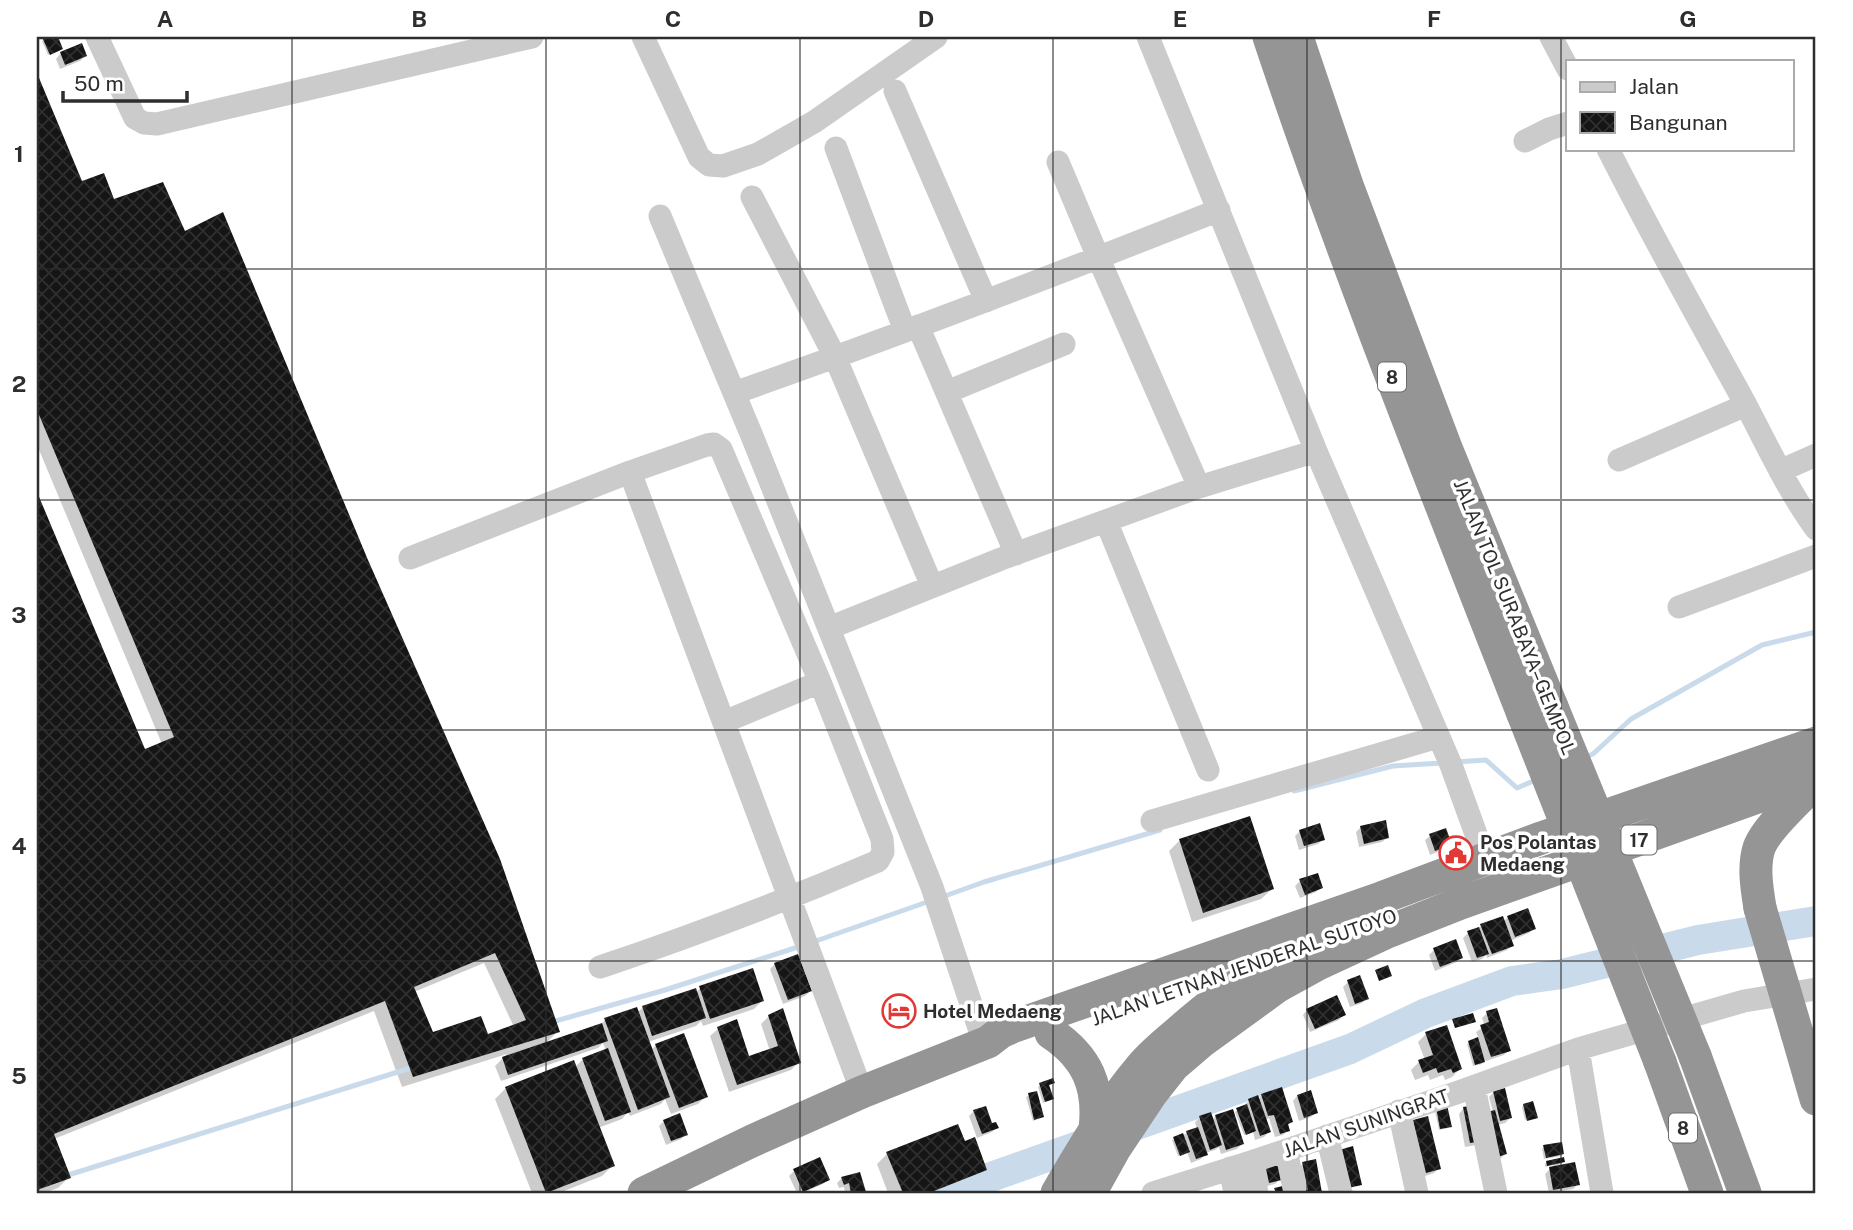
<svg xmlns="http://www.w3.org/2000/svg" width="1853" height="1230" font-family="'Public Sans',sans-serif">
	<style>
		.shadow { fill: #0003; fill-rule: evenodd }
		.lines { fill: none; stroke-linecap: round; stroke-linejoin: round }
		.stream { stroke: #c9daeb; stroke-width: 5 }
		.river { stroke: #c9daeb; stroke-width: 30 }
		.building { fill: url(#building-cross-hatch); fill-rule: evenodd }
		.minor { stroke: #cbcbcb; stroke-width: 23 }
		.highway { stroke: #959595; stroke-width: 33 }
		.highway-bridge { stroke: #959595; stroke-width: 33 }
		.grid { fill: none; stroke: #2e2e2e; stroke-width: 2; stroke-opacity: 0.55 }
		.labels { text-anchor: middle; dominant-baseline: central; stroke-width: 7; stroke-linejoin: round; paint-order: stroke }
		.shield { fill: #fff; stroke: #6d6d6d; stroke-width: 2 }
		.shield-label { font-size: 18px; font-weight: bold; fill: #2e2e2e }
		.street-label { font-size: 19px; fill: #2e2e2e; stroke: #fff }
		.poi-label { font-size: 19px; font-weight: bold; fill: #2e2e2e; stroke: #fff; text-anchor: start }
		.neatline { fill: none; stroke: #2e2e2e; stroke-width: 2.5 }
		.grid-label { font-size: 23px; text-anchor: middle; font-weight: bold; fill: #2e2e2e }
	</style>
	<defs>
		<pattern id="building-cross-hatch" width="8" height="8" patternUnits="userSpaceOnUse" patternTransform="scale(1.75)"><rect width="8" height="8" fill="#151515"/><path d="M0 0l8 8M0 8l8-8" fill="none" stroke="#2f2f2f"/></pattern>
	</defs>
	<rect width="100%" height="100%" fill="#fff"/>
	<!-- shadow -->
	<path class="shadow" d="M48,37H56L61,49L48,55L42,41Z
		M81,46L85,56L80,61L60,69L56,59L60,54Z
		M37,77L81,184L113,202L558,1031L545,1044L600,1025L605,1020L637,1013L643,1007L696,993L700,988L762,1001L754,1009L703,1026L701,1021L696,1026L648,1042L651,1050L656,1045L706,1096L698,1104L671,1114L665,1099L661,1104L630,1116L628,1112L622,1119L598,1128L613,1165L602,1176L559,1193H532L495,1099L506,1088L575,1067L582,1060L606,1051L603,1043L598,1048L501,1081L495,1066L507,1054L402,1087L374,1011L54,1139L69,1177L58,1188L44,1193H37V497L144,752L162,744L37,445ZM484,963L514,1027L487,1036L432,1034L414,992Z
		M1361,827L1387,838L1382,842L1359,847L1356,832Z
		M1300,831L1323,839L1318,844L1299,850L1295,836Z
		M1430,836L1450,844L1445,849L1430,855L1425,840Z
		M1180,840L1272,889L1261,899L1192,922L1169,851Z
		M1300,881L1321,887L1316,892L1300,898L1295,886Z
		M1508,917L1534,928L1529,933L1510,941L1512,945L1507,950L1487,958L1486,955L1482,959L1472,962L1463,938L1468,933L1481,926L1503,922Z
		M1434,950L1461,957L1457,962L1435,971L1429,955Z
		M775,964L810,991L805,996L783,1004L770,969Z
		M1348,982L1367,998L1362,1003L1350,1007L1343,987Z
		M1307,1010L1343,1015L1339,1020L1310,1032L1303,1015Z
		M1487,1013L1509,1050L1504,1055L1486,1061L1485,1060L1482,1064L1473,1066L1467,1044L1479,1039L1476,1032L1485,1026L1482,1018Z
		M769,1016L799,1062L791,1070L729,1092L710,1036L718,1029L748,1058L770,1051L761,1024Z
		M1426,1034L1460,1069L1452,1077L1445,1080L1443,1075L1430,1080L1428,1075L1415,1080L1411,1070L1419,1062L1425,1060L1418,1042Z
		M1053,1083L1047,1086L1052,1099L1043,1103L1038,1087L1040,1085Z
		M1494,1092L1510,1118L1505,1123L1497,1125L1505,1154L1500,1159L1476,1145L1465,1147L1459,1114L1463,1109L1493,1112L1489,1097Z
		M1035,1093L1042,1117L1033,1121L1026,1097Z
		M1262,1095L1291,1122L1287,1126L1288,1130L1283,1135L1275,1137L1269,1118L1265,1120L1269,1132L1264,1137L1255,1140L1253,1132L1244,1135L1235,1112L1249,1101L1257,1098L1258,1100Z
		M1297,1096L1316,1112L1311,1117L1299,1121L1293,1101Z
		M1524,1105L1536,1117L1525,1120L1522,1107Z
		M1437,1109L1450,1126L1448,1128L1439,1130L1435,1111Z
		M974,1111L990,1126L997,1127L992,1132L977,1138L969,1116Z
		M1216,1116L1242,1144L1237,1149L1221,1154L1219,1147L1215,1150L1205,1153L1201,1159L1191,1163L1187,1152L1178,1156L1172,1140L1182,1137L1187,1132L1197,1129L1195,1122L1200,1117L1212,1120Z
		M664,1121L686,1134L681,1139L666,1145L659,1126Z
		M1414,1122L1439,1168L1434,1173L1422,1177L1409,1127Z
		M964,1144L985,1170L975,1180L942,1193H888L877,1164L887,1154Z
		M1544,1147L1563,1154L1561,1156L1544,1159L1542,1149Z
		M819,1160L828,1179L823,1184L802,1193H797L789,1176L794,1171Z
		M1265,1161L1280,1179L1275,1184L1264,1187L1260,1166Z
		M1314,1161L1321,1193H1303L1298,1168L1303,1164Z
		M1563,1161L1557,1167L1578,1184L1573,1189L1549,1193L1545,1174L1554,1165L1545,1167V1164L1547,1162Z
		M842,1178L864,1191L862,1193H845L844,1187L839,1188L837,1183Z"/>
	<g class="lines">
		<!-- stream -->
		<path class="stream" d="M1585,757L1593,754L1631,719L1762,645L1816,632
			M1455,762L1486,760L1517,788L1538,779
			M1294,791L1393,766L1442,763
			M942,897L984,882L1160,830
			M813,942L930,901
			M552,1022L665,990L801,946
			M65,1176L417,1066"/>
		<!-- river -->
		<path class="river" d="M946,1193L1350,1049L1426,1013L1512,981L1562,974L1698,940L1816,921"/>
	</g>
	<!-- building -->
	<path class="building" d="M42,37H58L63,49L50,55Z
		M82,43L87,56L65,65L60,52Z
		M37,73L82,181L104,173L114,199L163,182L185,231L223,212L368,560L500,859L560,1032L413,1077L385,1001L54,1134L71,1178L37,1190V492L145,749L174,737L37,410ZM495,953L526,1020L488,1034L481,1016L433,1032L414,987Z
		M1250,816L1274,889L1203,913L1179,839Z
		M1386,820L1389,838L1364,844L1360,826Z
		M1320,823L1325,840L1304,846L1299,830Z
		M1446,828L1452,845L1435,851L1429,834Z
		M1318,873L1323,888L1305,895L1299,879Z
		M1528,908L1536,929L1515,937L1507,916Z
		M1503,916L1514,946L1492,954L1480,924Z
		M1479,927L1489,954L1477,958L1467,931Z
		M1456,939L1463,958L1440,967L1433,948Z
		M798,954L812,991L788,1000L774,963Z
		M1388,965L1392,976L1379,981L1375,970Z
		M753,968L764,1001L710,1019L699,986Z
		M1360,975L1369,999L1355,1004L1347,980Z
		M696,988L706,1018L652,1036L642,1006Z
		M1337,995L1346,1015L1315,1029L1306,1009Z
		M637,1007L670,1097L638,1110L604,1018Z
		M783,1008L801,1063L737,1085L717,1027L737,1019L749,1056L778,1046L768,1015Z
		M1497,1008L1511,1051L1491,1057L1480,1025L1489,1022L1486,1011Z
		M1473,1013L1476,1022L1455,1028L1452,1019Z
		M602,1023L608,1041L508,1075L502,1057Z
		M1447,1025L1462,1069L1453,1073L1451,1069L1438,1073L1436,1068L1423,1073L1418,1060L1433,1055L1425,1032Z
		M684,1033L708,1097L679,1108L655,1044Z
		M1478,1037L1485,1062L1475,1065L1468,1041Z
		M608,1048L631,1112L605,1121L582,1058Z
		M574,1060L615,1166L546,1193L505,1087Z
		M1053,1078L1055,1083L1049,1085L1054,1099L1045,1102L1039,1083Z
		M1282,1087L1293,1122L1288,1124L1290,1131L1280,1134L1274,1115L1268,1116L1261,1094Z
		M1505,1088L1512,1118L1500,1121L1493,1091Z
		M1311,1090L1318,1113L1304,1118L1297,1095Z
		M1037,1091L1044,1117L1034,1120L1028,1093Z
		M1258,1095L1271,1132L1260,1136L1248,1099Z
		M1533,1101L1538,1118L1527,1121L1523,1104Z
		M1247,1104L1256,1131L1246,1135L1236,1108Z
		M1447,1105L1452,1127L1440,1129L1436,1107Z
		M1476,1105L1483,1141L1470,1143L1463,1107Z
		M986,1106L992,1123L996,1122L999,1128L982,1134L973,1110Z
		M1233,1109L1244,1144L1226,1150L1215,1115Z
		M1495,1110L1507,1154L1494,1158L1482,1113Z
		M1211,1112L1222,1145L1210,1150L1199,1116Z
		M680,1113L688,1135L671,1141L663,1120Z
		M1428,1116L1441,1169L1426,1173L1413,1120Z
		M958,1124L965,1141L975,1137L987,1170L929,1193H903L886,1152Z
		M1198,1127L1208,1155L1196,1159L1186,1131Z
		M1183,1133L1190,1152L1180,1156L1173,1137Z
		M1562,1142L1564,1154L1546,1158L1543,1145Z
		M1353,1146L1362,1185L1348,1188L1339,1150Z
		M1277,1156L1282,1180L1269,1183L1264,1159Z
		M820,1157L830,1180L803,1192L793,1169Z
		M1564,1157L1565,1162L1547,1166L1546,1161Z
		M1316,1159L1322,1193H1305V1190H1308L1302,1162Z
		M1575,1162L1580,1185L1553,1190L1549,1167Z
		M860,1172L866,1192L851,1193L849,1183L844,1185L841,1177Z
		M1287,1185L1288,1193H1276L1274,1188Z"/>
	<g class="lines">
		<!-- minor -->
		<path class="minor" d="M97,37L135,118L144,123L157,124L532,37
			M643,37L699,157L709,165L723,166L758,154L814,122L936,37
			M1148,37L1316,451L1451,765L1485,859
			M1551,37L1568,69
			M895,91L986,301
			M1525,141L1549,129L1568,123
			M836,148L905,331
			M1608,149C1650,232 1695,313 1740,394C1765,440 1786,488 1816,529
			M1058,162L1098,257L1199,487
			M752,197L835,357L932,586
			M660,216L752,436L932,887L984,1043
			M918,326L1016,554
			M947,392L1064,344
			M734,393C897,336 1058,274 1219,210
			M1619,460L1746,405
			M1780,471L1816,455
			M630,472L862,1092
			M1106,521L1208,770
			M410,558L630,472L707,445L714,444L721,449L820,682L882,839L883,852L878,861C787,900 695,935 600,967
			M1679,607L1816,556
			M829,628L1001,559L1199,487L1316,451
			M724,722L820,682
			M1152,821L1438,737
			M1578,1049L1602,1193
			M1474,1087L1496,1193
			M1399,1111L1417,1193
			M1327,1136L1341,1193
			M1286,1150L1295,1193
			M1251,1162L1257,1193
			M1230,1168L1235,1193
			M1153,1193L1251,1162L1456,1093L1578,1049L1744,1001L1816,989"/>
		<!-- highway -->
		<path class="highway" d="M1269,37C1345,265 1435,489 1523,714
			M1297,37L1347,185L1446,448L1552,707
			M1760,908C1757,889 1753,867 1759,848C1766,828 1800,798 1816,782
			M1051,1033C1087,1057 1100,1086 1095,1129
			M1797,1033L1816,1099
			M1695,1056L1745,1193
			M1660,1062L1707,1193
			M644,1193L752,1141L862,1092L988,1042L1001,1032L1012,1027L1381,898L1541,838L1816,743
			M1057,1193C1082,1150 1108,1106 1141,1067C1151,1055 1164,1044 1176,1034C1217,997 1264,965 1312,936
			M1090,1193L1115,1148L1151,1094L1173,1066L1201,1042L1278,986L1318,964L1385,933L1461,903L1816,776"/>
		<!-- highway-bridge -->
		<path class="highway-bridge" d="M1552,707L1695,1056
			M1523,714L1660,1062
			M1760,908L1797,1033"/>
	</g>
	<!-- grid -->
	<path class="grid" d="M292,37V1193M546,37V1193M800,37V1193M1053,37V1193M1307,37V1193M1561,37V1193M37,269H1816M37,500H1816M37,730H1816M37,961H1816"/>
	<!-- icons -->
	<defs>
		<symbol id="civic-ring" viewBox="-11 -11 22 22"><circle r="9.5" fill="#fff" stroke="#e03936" stroke-width="1.5"/><path d="M-.6-6.5H3V-4.5H.6V-3L4-1V1h2V6H-6V1h2V-1L-.6-3ZM-1.2 2.5V6h2.4V2.5Z" fill="#e03936"/></symbol>
		<symbol id="hotel-ring" viewBox="-11 -11 22 22"><circle r="9.5" fill="#fff" stroke="#e03936" stroke-width="1.5"/><path d="M-6-4.5h1.5V1H6V5H4.5V3h-9V5H-6ZM-4 0a1.8 1.8 0 1 1 3.6 0ZM.5 0V-2.5h3Q6-2.5 6 0Z" fill="#e03936"/></symbol>
	</defs>
	<g fill-rule="evenodd">
		<use href="#civic-ring" x="1437" y="834" width="38" height="38"/>
		<use href="#hotel-ring" x="880" y="992" width="38" height="38"/>
	</g>
	<g class="labels">
		<!-- shield labels -->
		<g class="shield">
			<rect x="1378" y="362.5" width="28" height="29" rx="5"/>
			<rect x="1621.5" y="825.5" width="35" height="29" rx="5"/>
			<rect x="1669" y="1113.5" width="28" height="29" rx="5"/>
		</g>
		<g class="shield-label">
			<text x="1392" y="377">8</text>
			<text x="1639" y="840">17</text>
			<text x="1683" y="1128">8</text>
		</g>
		<!-- street labels -->
		<g class="street-label">
			<text transform="translate(1515 617) rotate(68)">JALAN TOL SURABAYA–GEMPOL</text>
			<text transform="translate(1244 967) rotate(-19)">JALAN LETNAN JENDERAL SUTOYO</text>
			<text transform="translate(1366 1123) rotate(-19)">JALAN SUNINGRAT</text>
		</g>
		<!-- poi labels -->
		<g class="poi-label">
			<text x="1480" y="842">Pos Polantas<tspan x="1480" dy="22">Medaeng</tspan></text>
			<text x="923" y="1011">Hotel Medaeng</text>
		</g>
	</g>
	<!-- border -->
	<rect width="1853" height="1230" fill="none" stroke="#ffffff" stroke-width="77"/>
	<!-- legend -->
	<rect x="1566" y="60" width="228" height="91" fill="#ffffff" stroke="#ababab" stroke-width="2"/>
	<rect x="1580" y="82" width="35" height="10" fill="#cbcbcb" stroke="#ababab" stroke-width="2"/>
	<text x="1629" y="94" font-size="21" fill="#2e2e2e">Jalan</text>
	<rect x="1580" y="112" width="35" height="21" fill="url(#building-cross-hatch)" stroke="#ababab" stroke-width="2"/>
	<text x="1629" y="130" font-size="21" fill="#2e2e2e">Bangunan</text>
	<!-- scale -->
	<path d="M63 91v10h124v-10" fill="none" stroke="#2e2e2e" stroke-width="3.5"/>
	<text x="74" y="91" font-size="21" fill="#2e2e2e" stroke="#ffffff" stroke-width="5" paint-order="stroke">50 m</text>
	<rect x="38" y="38" width="1776" height="1154" class="neatline"/>
	<g class="grid-label">
		<text x="165" y="27">A</text>
		<text x="419" y="27">B</text>
		<text x="673" y="27">C</text>
		<text x="926" y="27">D</text>
		<text x="1180" y="27">E</text>
		<text x="1434" y="27">F</text>
		<text x="1688" y="27">G</text>
		<text x="19" y="162">1</text>
		<text x="19" y="392">2</text>
		<text x="19" y="623">3</text>
		<text x="19" y="854">4</text>
		<text x="19" y="1084">5</text>
	</g>
</svg>
